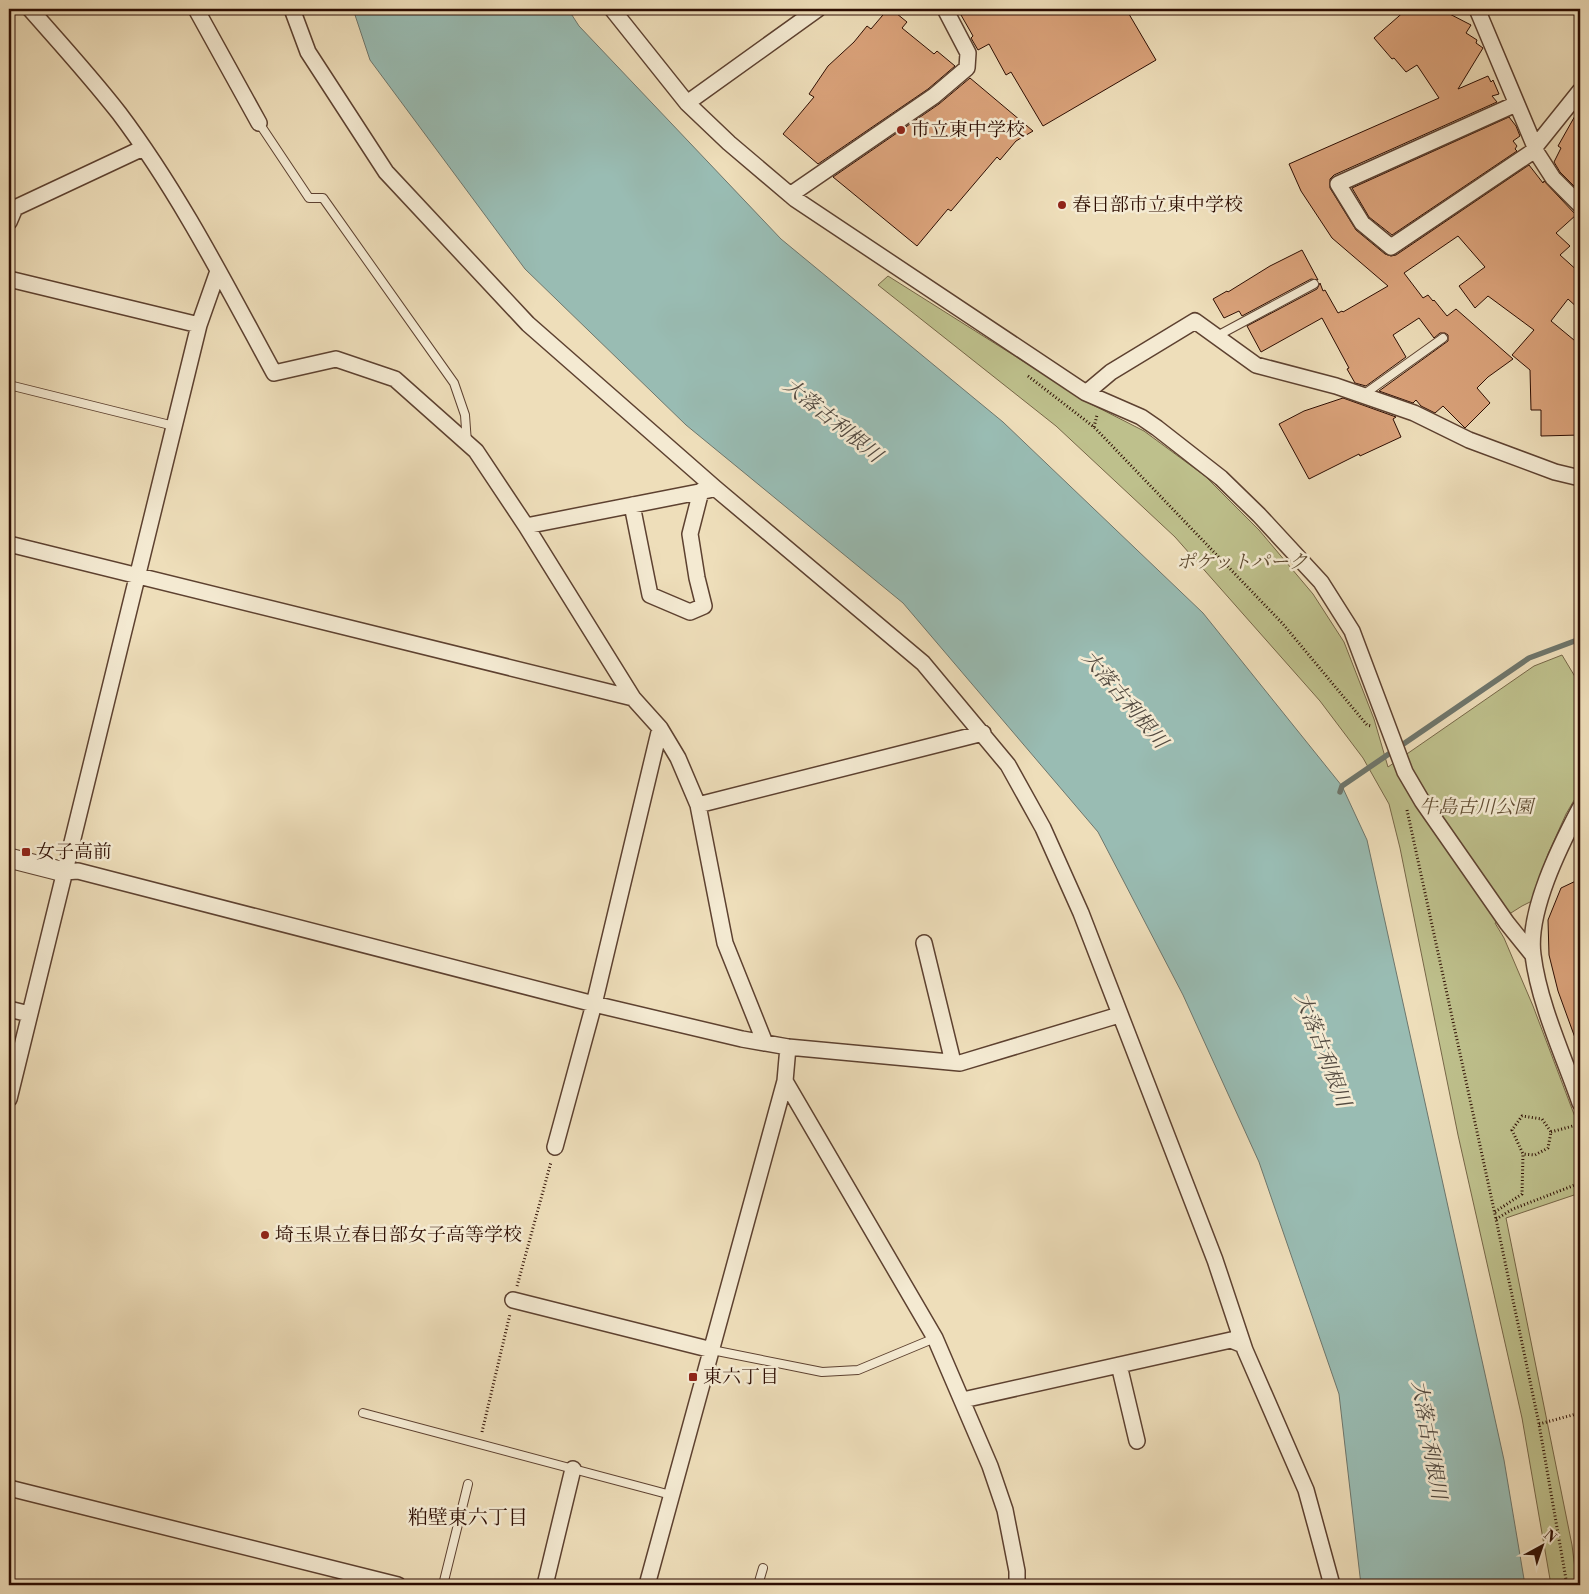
<svg xmlns="http://www.w3.org/2000/svg" width="1589" height="1594" font-family="'Libre Bodoni','Noto Serif JP',serif">
	<style>
		.green { fill: #bec08c; stroke: #766647 }
		.water { fill: #99bcb3; stroke: #6e766c }
		.lines { fill: none; stroke-linecap: round; stroke-linejoin: round }
		.stream { stroke: #6e766c; stroke-width: 5.5 }
		.building { fill: #daa27a; stroke: #2d0d02 }
		.service-casing { stroke: #5d4130; stroke-width: 10 }
		.minor-casing { stroke: #5d4130; stroke-width: 18 }
		.tertiary-casing { stroke: #5d4130; stroke-width: 21 }
		.path { stroke: #2d0d02; stroke-width: 3; stroke-dasharray: 1 2.5; stroke-linecap: butt }
		.service { stroke: #f4ead2; stroke-width: 8 }
		.minor { stroke: #f4ead2; stroke-width: 15 }
		.tertiary { stroke: #f4ead2; stroke-width: 19 }
		.poi-dot { fill: #8f2418; stroke: #f4ead2; stroke-width: 2 }
		.labels { text-anchor: middle; dominant-baseline: central; stroke-width: 5; stroke-linejoin: round; paint-order: stroke }
		.poi-label { font-size: 19px; fill: #2d0d02; stroke: #f4ead2; text-anchor: start }
		.park-label { font-size: 19px; font-style: italic; fill: #604c32; stroke: #f4ead2 }
		.water-label { font-size: 20px; font-style: italic; fill: #534a40; stroke: #f4ead2 }
		.neighbourhood-label { font-size: 20px; fill: #2d0d02; stroke: #f4ead2 }
	</style>
	<rect width="100%" height="100%" fill="#eedeba"/>
	<filter id="stains"><feTurbulence type="fractalNoise" baseFrequency=".004" numOctaves="4"/><feColorMatrix values="0 0 0 0 .2 0 0 0 0 .09 0 0 0 0 .02 0 0 0 .5 -.17"/></filter>
	<radialGradient id="worn" r=".72"><stop offset=".6" stop-color="#630" stop-opacity="0"/><stop offset="1" stop-color="#630" stop-opacity=".3"/></radialGradient>
	<!-- green -->
	<path class="green" d="M888,276L1091,404L1144,431L1205,476L1259,530L1313,594L1344,642L1374,719L1388,767L1534,666L1562,655L1580,685V790L1566,814L1548,854L1532,901L1522,906L1495,923L1504,938L1533,1006L1580,1130V1193L1506,1218L1572,1545L1577,1585H1551L1522,1418L1458,1135L1400,848L1389,804L1363,758L1320,701L1175,537L1056,426L878,285Z"/>
	<!-- water -->
	<path class="water" d="M353,9H568L579,26L781,239L1003,422L1203,613L1342,786L1367,840L1504,1460L1525,1585H1361L1339,1394L1259,1162L1183,995L1098,832L903,603L686,425L525,269L370,60Z"/>
	<g class="lines">
		<!-- stream -->
		<path class="stream" d="M1340,792L1342,786L1529,658L1580,639"/>
	</g>
	<!-- building -->
	<path class="building" d="M888,9H891L907,22L902,28L934,54L937,51L955,66L928,89L818,164L783,134L814,97L809,94L828,66L854,42L867,26L871,29Z
		M972,9H1126L1156,60L1043,126L1011,72L1006,75L989,44L978,50L971,38L973,36L961,15Z
		M1407,9H1440L1471,25L1466,33L1477,40L1476,43L1483,48L1458,89L1488,76L1491,82L1493,80L1499,94L1492,96L1497,102L1334,175L1330,179V188L1356,230L1385,254L1391,256L1396,255L1529,165L1543,183L1544,181L1576,215L1556,233L1570,246L1560,255L1580,273V310L1568,299L1551,321L1580,345V435L1541,436V410H1531L1530,370L1512,355L1534,330L1488,296L1475,308L1459,286L1485,267L1458,236L1404,273L1423,298L1428,295L1433,301L1434,300L1447,316L1456,309L1513,359L1488,377L1477,388L1490,403L1465,428L1443,406L1435,413L1421,406L1416,400L1413,403L1379,391L1448,341V335L1445,333H1440L1434,338L1419,318L1393,335L1406,357L1366,386L1355,383L1347,369L1349,368L1322,318L1261,352L1247,326L1317,289L1320,283L1323,291L1325,290L1338,313L1342,311L1343,312L1388,286L1332,238L1301,191L1289,164L1439,98L1417,65L1406,72L1394,58L1392,59L1374,38Z
		M970,78L1033,131L1016,141L1000,160L997,157L951,211L948,209L917,246L833,177L939,104Z
		M1580,107V189L1574,186L1560,172L1554,162L1561,148L1558,146Z
		M1509,117L1516,126L1520,136L1513,141L1517,146L1515,149L1517,151L1392,235L1369,217L1352,188Z
		M1302,250L1318,280L1311,279L1242,316L1239,311L1224,318L1213,299L1227,291L1228,292L1270,266Z
		M1343,398L1396,417L1393,419L1401,437L1360,456L1359,454L1309,479L1279,424L1304,411Z
		M1580,879V1046H1578L1558,991L1549,955L1548,920L1561,888Z"/>
	<g class="lines">
		<defs>
			<path id="service" d="M259,123L309,198H323L454,383L465,415L467,443
				M1579,335L1580,334
				M1217,336L1314,284
				M9,385L174,426
				M1363,395L1443,338
				M712,1350L822,1372L858,1370L935,1338
				M363,1413L671,1495
				M443,1585L468,1484
				M758,1585L763,1568"/>
			<path id="minor" d="M30,9C60,43 91,77 119,113C180,194 226,285 274,373L336,359L395,379L476,451L526,526L633,698L660,728L678,758L698,805L725,943L765,1043
				M196,9L259,123
				M292,9L308,52L386,172L528,324L715,488L923,663L1008,765L1043,828L1081,913L1215,1260L1245,1350L1306,1490L1332,1585
				M612,9L687,103L729,143L795,199L1086,393L1141,417L1157,428L1221,478L1259,515L1321,582L1352,631L1405,772L1422,801L1507,923L1532,954
				M1477,9L1535,147V150L1553,178L1580,205
				M687,103L818,9
				M1516,104L1338,184L1362,223L1391,247L1535,150
				M1535,147L1580,91
				M790,195L934,96L967,68L968,53L945,9
				M9,222L15,208L143,148
				M9,279L199,325
				M1086,393L1111,372L1195,321L1256,365L1336,386L1414,413L1469,440L1555,472L1580,478
				M632,505L650,595L690,612L704,606L697,578L690,534L701,491
				M526,526L709,490
				M9,544L633,698
				M698,805L983,733
				M1580,808C1560,846 1527,912 1533,955C1539,1004 1564,1057 1580,1103
				M64,872L78,871L594,1004L742,1039L788,1047L960,1063L1119,1015
				M924,943L953,1062
				M9,1009L29,1014
				M785,1081L935,1338L990,1466L1005,1510L1017,1571V1585
				M9,1099L199,325L218,271
				M555,1147L594,1004L660,728
				M513,1300L712,1350
				M1119,1365L1137,1441
				M963,1400L1231,1340L1243,1345
				M9,1488L398,1585
				M545,1585L573,1469
				M647,1585L785,1081L788,1047"/>
			<path id="tertiary" d="M9,858L64,872"/>
		</defs>
		<!-- service casing -->
		<use href="#service" class="service-casing"/>
		<!-- minor casing -->
		<use href="#minor" class="minor-casing"/>
		<!-- tertiary casing -->
		<use href="#tertiary" class="tertiary-casing"/>
		<!-- path -->
		<path class="path" d="M1028,376L1094,427L1283,624L1367,725L1371,726
			M1094,427L1097,415
			M1407,810L1496,1219L1539,1424L1567,1585
			M1551,1132L1580,1124
			M1495,1212L1522,1194L1523,1154L1512,1130L1522,1116L1542,1119L1551,1132L1548,1148L1535,1155L1523,1154
			M1496,1219L1513,1209L1580,1183
			M517,1286L551,1162
			M1539,1424L1580,1413
			M482,1432L510,1314"/>
		<!-- service -->
		<use href="#service" class="service"/>
		<!-- minor -->
		<use href="#minor" class="minor"/>
		<!-- tertiary -->
		<use href="#tertiary" class="tertiary"/>
	</g>
	<!-- markers -->
	<g class="poi-dot">
		<circle cx="901" cy="130" r="5"/>
		<circle cx="1062" cy="205" r="5"/>
		<rect x="21" y="847" width="10" height="10" rx="2.5"/>
		<circle cx="265" cy="1235" r="5"/>
		<rect x="688" y="1372" width="10" height="10" rx="2.5"/>
	</g>
	<g class="labels">
		<!-- poi labels -->
		<g class="poi-label">
			<text x="911" y="130">市立東中学校</text>
			<text x="1072" y="205">春日部市立東中学校</text>
			<text x="36" y="852">女子高前</text>
			<text x="275" y="1235">埼玉県立春日部女子高等学校</text>
			<text x="703" y="1377">東六丁目</text>
		</g>
		<!-- park labels -->
		<g class="park-label">
			<text x="1242" y="562">ポケットパーク</text>
			<text x="1476" y="807">牛島古川公園</text>
		</g>
		<!-- water labels -->
		<g class="water-label">
			<text transform="translate(832 421) rotate(39)">大落古利根川</text>
			<text transform="translate(1124 700) rotate(50)">大落古利根川</text>
			<text transform="translate(1322 1050) rotate(69)">大落古利根川</text>
			<text transform="translate(1428 1440) rotate(80)">大落古利根川</text>
		</g>
		<!-- neighbourhood labels -->
		<g class="neighbourhood-label">
			<text x="468" y="1518">粕壁東六丁目</text>
		</g>
	</g>
	<!-- margin -->
	<rect width="1589" height="1594" fill="none" stroke="#eedeba" stroke-width="30"/>
	<rect x="10" y="10" width="1569" height="1574" fill="none" stroke="#2d0d02" stroke-width="2.5"/>
	<rect x="15" y="15" width="1559" height="1564" fill="none" stroke="#2d0d02"/>
	<!-- north arrow -->
	<g transform="translate(1542 1546) rotate(40)" stroke="#f4ead2" stroke-width="4" paint-order="stroke">
	<path d="M0-4L9 19L0 12L-9 19Z" fill="#2d0d02"/>
	<text y="-8" font-size="14" font-weight="bold" text-anchor="middle" fill="#2d0d02">N</text>
	</g>
	<rect width="100%" height="100%" filter="url(#stains)"/>
	<rect width="100%" height="100%" fill="url(#worn)"/>
</svg>
